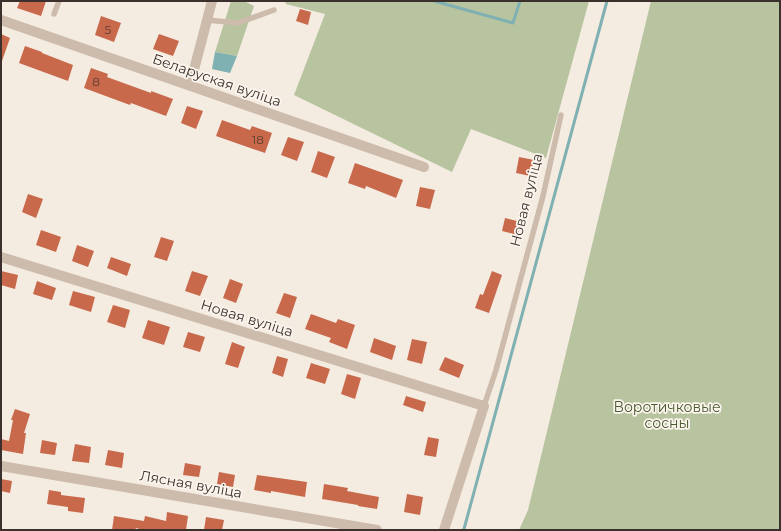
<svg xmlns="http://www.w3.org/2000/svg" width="781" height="531" font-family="Montserrat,sans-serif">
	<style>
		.green { fill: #b8c4a0 }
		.water { fill: #7fb0b2 }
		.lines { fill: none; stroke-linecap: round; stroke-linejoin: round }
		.stream { stroke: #7fb0b2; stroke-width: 3 }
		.building { fill: #c8694b }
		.service { stroke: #cdbbac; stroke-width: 5.5 }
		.minor { stroke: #cdbbac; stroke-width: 10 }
		.labels { text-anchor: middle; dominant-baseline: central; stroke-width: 3.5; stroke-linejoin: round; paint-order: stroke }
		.number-label { font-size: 12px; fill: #5e3e33 }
		.street-label { font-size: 14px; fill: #3b302b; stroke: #fbf5ee }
		.park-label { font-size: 14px; fill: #4a5a2e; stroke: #fbf5ee }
	</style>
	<rect width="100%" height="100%" fill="#f4ebe1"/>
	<!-- green -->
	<path class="green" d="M231,1H244L254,6L237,56L215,52Z
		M285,1H589L546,158L471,129L452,172L294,95L325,14L286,4Z
		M651,1H780V530H519L528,510Z"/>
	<!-- water -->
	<path class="water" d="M215,52L237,56L230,73L212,69Z"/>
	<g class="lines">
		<!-- stream -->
		<path class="stream" d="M434,1L513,23L520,1
			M464,529L607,1"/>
	</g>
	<!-- building -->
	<path class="building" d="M20,1H46L41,16L17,8Z
		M300,9L311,12L308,25L296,21Z
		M101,16L121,23L114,42L95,35Z
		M1,34L10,38L2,61L1,60Z
		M159,34L179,41L173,56L153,49Z
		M25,46L42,52V53L73,65L68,81L19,63Z
		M91,68L108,74L107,77L151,93V91L173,99L166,116L131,103L130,105L84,88Z
		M187,106L203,111L196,129L181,123Z
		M222,120L250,130L252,126L272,133L265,153L216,136Z
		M288,137L304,142L297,161L281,155Z
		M318,151L335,157L327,178L311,172Z
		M519,157L534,160L530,176L516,173Z
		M355,163L403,180L396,198L366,186L365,189L348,183Z
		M420,187L435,190L430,209L416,206Z
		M28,194L43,199L36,218L22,212Z
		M505,218L521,222L518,235L502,231Z
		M41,230L61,237L56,252L36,245Z
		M161,237L174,241L167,261L154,257Z
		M77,245L94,251L88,267L72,261Z
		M111,257L131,264L127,276L107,268Z
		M1,271L18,275L15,289L1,285Z
		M192,271L208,276L200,296L185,291Z
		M492,271L502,275L489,313L475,308L480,294L483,295Z
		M230,279L243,284L236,303L223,298Z
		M37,281L56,288L52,300L33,294Z
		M73,291L95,297L91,312L69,305Z
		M284,293L297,297L290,318L276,313Z
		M113,305L130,310L125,328L107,322Z
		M311,314L336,323L338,319L355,325L347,349L329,342L331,338L305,329Z
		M148,320L170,327L164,345L142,338Z
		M188,332L205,337L200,352L183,347Z
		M374,338L396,346L392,360L370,352Z
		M412,339L427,342L422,364L407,360Z
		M232,342L245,347L238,368L225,364Z
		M277,356L288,359L283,377L272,373Z
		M445,357L464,365L459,378L439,370Z
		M311,363L330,369L325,384L306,378Z
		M347,374L361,378L355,399L341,394Z
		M406,396L426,402L423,412L403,405Z
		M15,409L30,414L24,433H26L23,454L1,450V439L9,441L13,420H11Z
		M428,437L439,439L436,457L424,455Z
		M42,440L57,443L55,455L40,453Z
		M75,444L91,447L89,463L72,461Z
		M108,450L124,453L122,468L105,465Z
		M185,463L201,466L199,477L183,475Z
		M219,472L235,475L233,487L217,484Z
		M257,475L307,482L305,497L271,491V493L254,490Z
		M1,479L12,481L10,493L1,491Z
		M324,484L348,488L347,491L379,497L377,509L358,506V505L322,499Z
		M49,490L61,492V495L85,498L83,513L68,511V507L47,504Z
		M407,494L423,497L420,515L404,512Z
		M167,512L188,516L186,530H143L136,528L135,530H112L114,516L144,521L145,516L166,521Z
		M206,517L224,520L222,530H204Z"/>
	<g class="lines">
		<!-- service -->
		<path class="service" d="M54,14L59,1
			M207,20L238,23L274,10
			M484,406L496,370L543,196L561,115"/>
		<!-- minor -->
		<path class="minor" d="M1,20L424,167
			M190,85L212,1
			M1,257L484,406L444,530
			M1,466L377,530"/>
	</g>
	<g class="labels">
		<!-- number labels -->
		<g class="number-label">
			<text x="108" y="29">5</text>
			<text x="96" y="81">8</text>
			<text x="258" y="139">18</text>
		</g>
		<!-- street labels -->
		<g class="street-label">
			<text transform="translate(217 80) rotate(19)">Беларуская вуліца</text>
			<text transform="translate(526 200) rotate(-76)">Новая вуліца</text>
			<text transform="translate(247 318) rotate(17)">Новая вуліца</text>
			<text transform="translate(191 484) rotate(10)">Лясная вуліца</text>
		</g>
		<!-- park labels -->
		<g class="park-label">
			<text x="667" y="407">Воротичковые<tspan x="667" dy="16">сосны</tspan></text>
		</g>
	</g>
	<!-- border -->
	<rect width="781" height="531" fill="none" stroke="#3b302b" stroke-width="4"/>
</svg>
